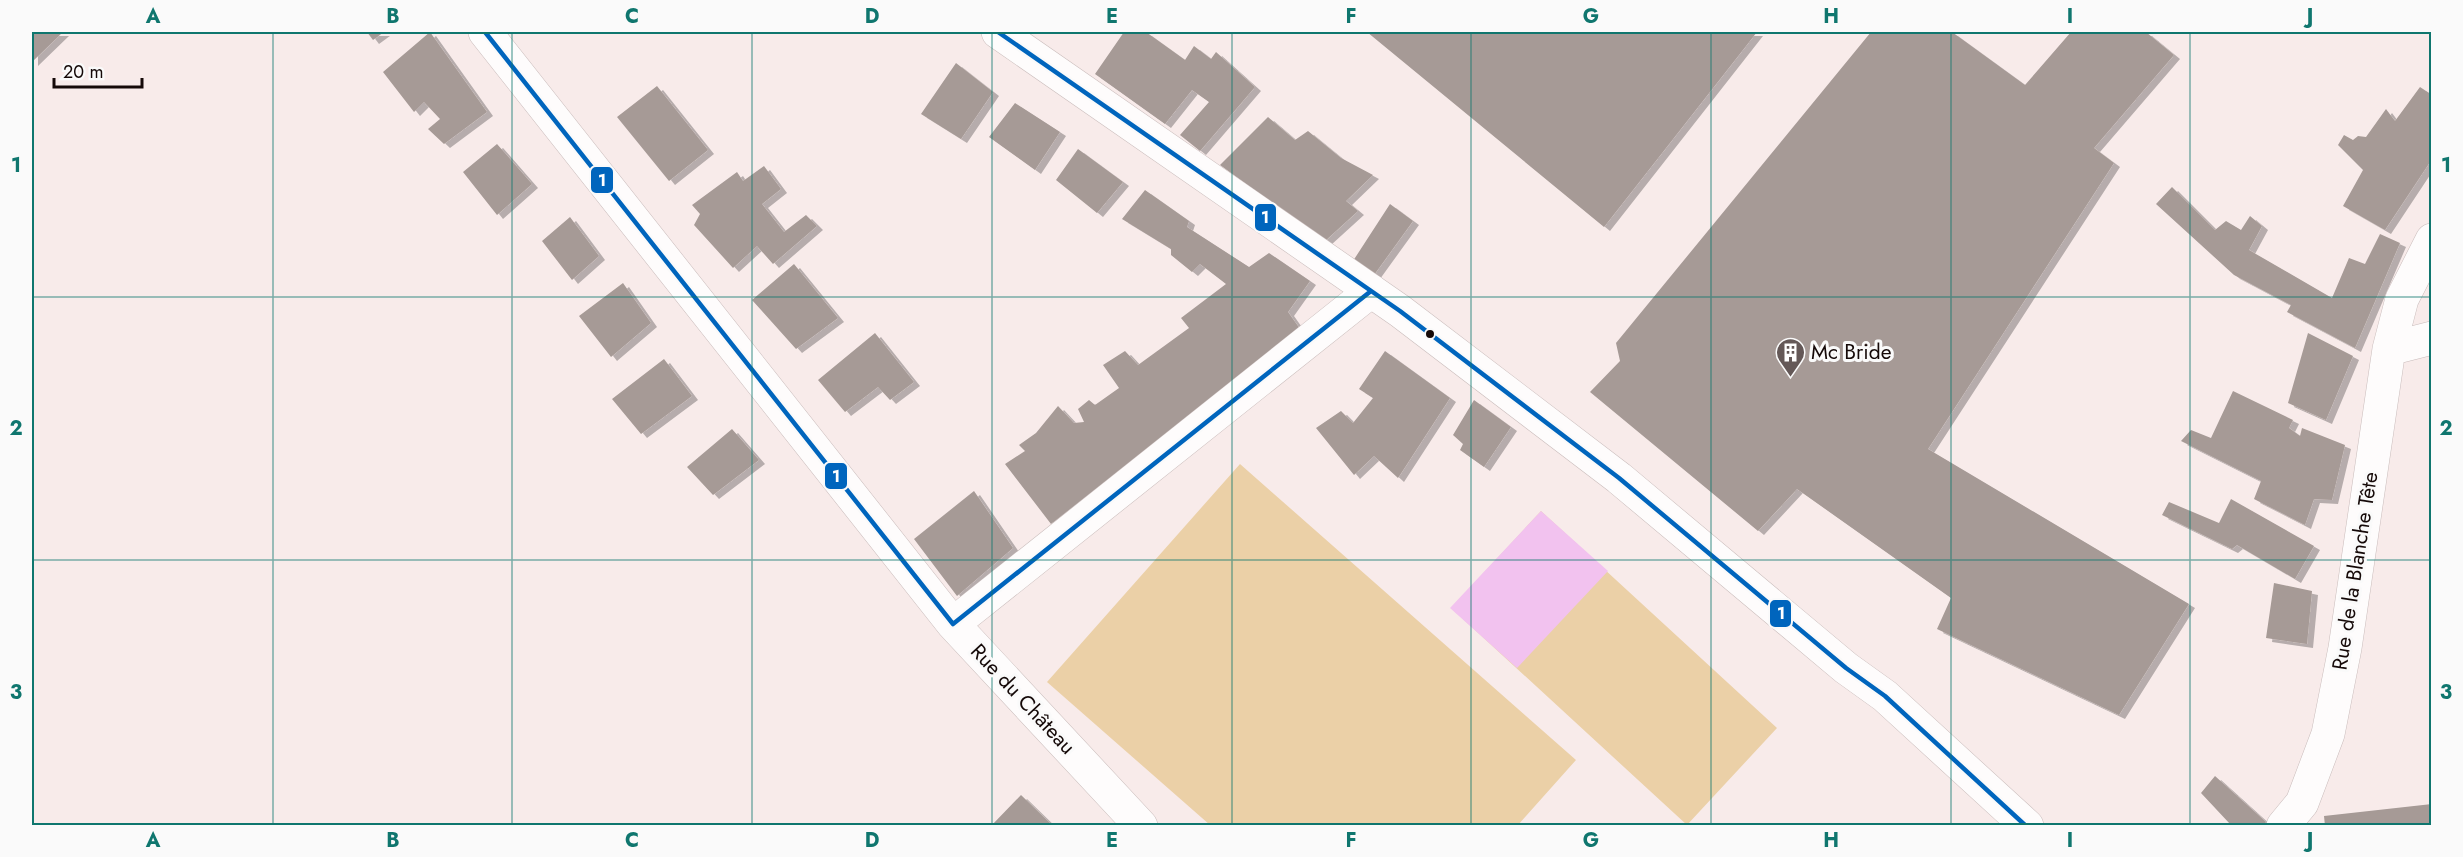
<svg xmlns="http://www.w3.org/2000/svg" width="2463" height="857" font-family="Jost,sans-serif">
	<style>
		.green { fill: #ebd0a7 }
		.water { fill: #f2c2ef }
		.building { fill: #a69a96; filter: url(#shadow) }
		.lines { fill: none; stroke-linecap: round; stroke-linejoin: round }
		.street-casing { stroke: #c9bcbb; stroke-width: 34 }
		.secondary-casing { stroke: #c9bcbb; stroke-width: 34 }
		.street { stroke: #fefcfc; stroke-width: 33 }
		.secondary { stroke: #fefcfc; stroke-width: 33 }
		.bus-1-casing { stroke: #fafafa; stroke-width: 9 }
		.bus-1 { stroke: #0065bd; stroke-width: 4.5 }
		.grid { fill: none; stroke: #0f766e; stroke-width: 1.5; stroke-opacity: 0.55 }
		.bus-dot { fill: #150908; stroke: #fafafa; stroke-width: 2 }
		.labels { text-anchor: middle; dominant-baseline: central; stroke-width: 6; stroke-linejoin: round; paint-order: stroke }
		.poi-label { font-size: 21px; fill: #150908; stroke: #fafafa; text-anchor: start }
		.street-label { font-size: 21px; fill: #150908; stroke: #fafafa }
		.line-badge { stroke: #fafafa; stroke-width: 2 }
		.badge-label { font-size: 16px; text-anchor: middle; font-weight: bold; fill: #fff }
		.neatline { fill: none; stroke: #0f766e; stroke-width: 2 }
		.grid-label { font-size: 20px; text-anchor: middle; font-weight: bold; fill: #0f766e }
	</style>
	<defs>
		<filter id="shadow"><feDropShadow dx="6" dy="4" stdDeviation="0" flood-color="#0004"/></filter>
	</defs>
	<rect width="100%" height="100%" fill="#f8ebea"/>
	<!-- green -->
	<path class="green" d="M1240,464L1576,760L1518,825H1210L1047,682Z
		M1541,511L1777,728L1687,825L1451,608Z"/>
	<!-- water -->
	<path class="water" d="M1541,511L1608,571L1517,668L1450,608Z"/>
	<!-- building -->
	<path class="building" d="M32,32H63L32,62Z
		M367,32H384L373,40Z
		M430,32L487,112L444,144L428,129L440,119L424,102L414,112L383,72Z
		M1124,32H1146L1185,60L1194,46L1211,59L1216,52L1255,87L1200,151L1180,135L1209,102L1192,90L1165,124L1095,74Z
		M1367,32H1757L1604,227Z
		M1871,32H1952L2025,85L2071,32H2146L2174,55L2094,148L2114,163L1928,449L2189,604L2119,715L1937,629L1951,598L1797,489L1758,531L1590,392L1620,361L1616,343Z
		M956,63L993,92L961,139L921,114Z
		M657,86L708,150L669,181L617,117Z
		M2420,87L2432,95V159L2385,230L2343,206L2363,170L2338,145L2344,135L2353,140L2358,136L2366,137L2386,109L2395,121Z
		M1015,103L1060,132L1035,170L989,137Z
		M1268,117L1295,140L1308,131L1341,158L1373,175L1346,201L1358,211L1325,241L1220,165Z
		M497,144L532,184L497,215L463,172Z
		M1078,149L1123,182L1097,213L1056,180Z
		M764,166L781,189L762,204L784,232L806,215L817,226L773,264L757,246L733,268L694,225L700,214L692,205L737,172L743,181Z
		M2172,187L2215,230L2226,221L2241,230L2250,216L2262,226L2249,250L2332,298L2349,258L2365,264L2380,234L2400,243L2355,348L2287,312L2291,305L2234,275L2156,204Z
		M1145,190L1189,221L1187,227L1249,267L1269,253L1310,281L1288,312L1300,329L1051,524L1005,464L1025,451L1019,445L1036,433L1058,406L1074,423L1084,422L1078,409L1089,400L1095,405L1119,388L1103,365L1125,351L1138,365L1189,328L1181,318L1226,284L1200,264L1192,272L1171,255V249L1122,219Z
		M1390,204L1413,221L1374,275L1353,261Z
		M570,217L599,256L572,280L542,241Z
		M794,264L838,318L796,349L752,300Z
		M623,283L651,323L611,357L579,316Z
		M875,333L914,382L890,400L878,387L845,412L818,380Z
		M2308,333L2353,356L2326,420L2288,403Z
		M1385,351L1450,398L1398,478L1374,456L1354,475L1316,428L1341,411L1353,423L1373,398L1359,389Z
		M664,359L692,396L641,434L612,399Z
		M2233,391L2293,420L2289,428L2300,436L2302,428L2345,445L2332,500L2314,499L2305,525L2254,499L2261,481L2181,441L2191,430L2211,438Z
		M1474,400L1511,427L1484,467L1460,450L1463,444L1453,435Z
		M732,429L759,460L713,495L687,467Z
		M974,491L1013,548L957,596L914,539Z
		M2231,499L2314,546L2295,579L2237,545L2232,549L2162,515L2169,502L2219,523Z
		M2274,583L2312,591L2307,644L2266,638Z
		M2215,776L2266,822L2262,826H2228L2230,824L2201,793Z
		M1021,795L1053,826H991Z
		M2432,804V826H2325L2324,816Z"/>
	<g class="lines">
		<defs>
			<path id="street" d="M485,32L953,624L1141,826
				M2389,349L2432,338
				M953,624L1371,291
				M2283,826L2302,803L2328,734L2345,648L2389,349L2402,299L2432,240"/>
			<path id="secondary" d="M998,32L1400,311L1619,478L1846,668L1885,696L2027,826"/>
		</defs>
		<!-- street casing -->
		<use href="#street" class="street-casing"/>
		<!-- secondary casing -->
		<use href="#secondary" class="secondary-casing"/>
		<!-- street -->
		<use href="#street" class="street"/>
		<!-- secondary -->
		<use href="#secondary" class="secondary"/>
		<defs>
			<path id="bus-1" d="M485,32L953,624
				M998,32L1400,311L1619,478L1846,668L1885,696L2026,826
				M953,624L1371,291"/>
		</defs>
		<!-- bus-1 casing -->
		<use href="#bus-1" class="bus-1-casing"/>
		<!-- bus-1 -->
		<use href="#bus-1" class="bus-1"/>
	</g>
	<!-- grid -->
	<path class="grid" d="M273,32V826M512,32V826M752,32V826M992,32V826M1232,32V826M1471,32V826M1711,32V826M1951,32V826M2190,32V826M32,297H2432M32,560H2432"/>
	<!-- icons -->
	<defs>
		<symbol id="building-pin" viewBox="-11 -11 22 30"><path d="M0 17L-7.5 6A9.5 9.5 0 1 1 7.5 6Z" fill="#645857" stroke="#fafafa"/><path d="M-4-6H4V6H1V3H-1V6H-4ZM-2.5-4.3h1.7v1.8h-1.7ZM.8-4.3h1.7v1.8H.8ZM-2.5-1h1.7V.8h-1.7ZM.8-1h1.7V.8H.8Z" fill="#fff"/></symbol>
	</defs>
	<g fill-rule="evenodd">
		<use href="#building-pin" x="1774" y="336" width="33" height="45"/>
	</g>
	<!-- markers -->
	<circle class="bus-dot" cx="1430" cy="334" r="5"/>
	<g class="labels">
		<!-- poi labels -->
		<g class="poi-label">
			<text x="1811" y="352">Mc Bride</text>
		</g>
		<!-- street labels -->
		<g class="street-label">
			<text transform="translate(2355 571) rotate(-81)">Rue de la Blanche Tête</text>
			<text transform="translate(1023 699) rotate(47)">Rue du Château</text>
		</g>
	</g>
	<g class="line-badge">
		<rect x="590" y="166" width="24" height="28" rx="6" fill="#0065bd"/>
		<rect x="1254" y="203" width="23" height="29" rx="6" fill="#0065bd"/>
		<rect x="824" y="462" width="24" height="28" rx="6" fill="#0065bd"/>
		<rect x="1769" y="599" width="23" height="29" rx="6" fill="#0065bd"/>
	</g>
	<g class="badge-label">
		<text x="602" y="186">1</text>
		<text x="1265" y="223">1</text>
		<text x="836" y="482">1</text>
		<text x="1781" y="619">1</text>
	</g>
	<!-- border -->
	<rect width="2463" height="857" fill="none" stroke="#fafafa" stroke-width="66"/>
	<!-- scale -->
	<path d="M54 78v9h88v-9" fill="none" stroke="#150908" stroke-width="3"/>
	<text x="63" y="78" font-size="18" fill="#150908" stroke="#fafafa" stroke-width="4.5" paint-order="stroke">20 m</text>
	<rect x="33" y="33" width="2397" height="791" class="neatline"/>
	<g class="grid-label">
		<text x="153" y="23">A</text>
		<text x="393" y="23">B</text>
		<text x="632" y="23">C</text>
		<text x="872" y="23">D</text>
		<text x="1112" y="23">E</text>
		<text x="1351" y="23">F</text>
		<text x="1591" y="23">G</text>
		<text x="1831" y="23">H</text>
		<text x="2070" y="23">I</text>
		<text x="2310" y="23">J</text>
		<text x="16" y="172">1</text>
		<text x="2446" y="172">1</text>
		<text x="16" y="435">2</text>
		<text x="2446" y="435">2</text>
		<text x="16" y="699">3</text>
		<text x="2446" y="699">3</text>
		<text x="153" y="847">A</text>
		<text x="393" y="847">B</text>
		<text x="632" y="847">C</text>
		<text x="872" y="847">D</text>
		<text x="1112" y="847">E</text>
		<text x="1351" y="847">F</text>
		<text x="1591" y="847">G</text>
		<text x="1831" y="847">H</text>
		<text x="2070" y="847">I</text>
		<text x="2310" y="847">J</text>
	</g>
</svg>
